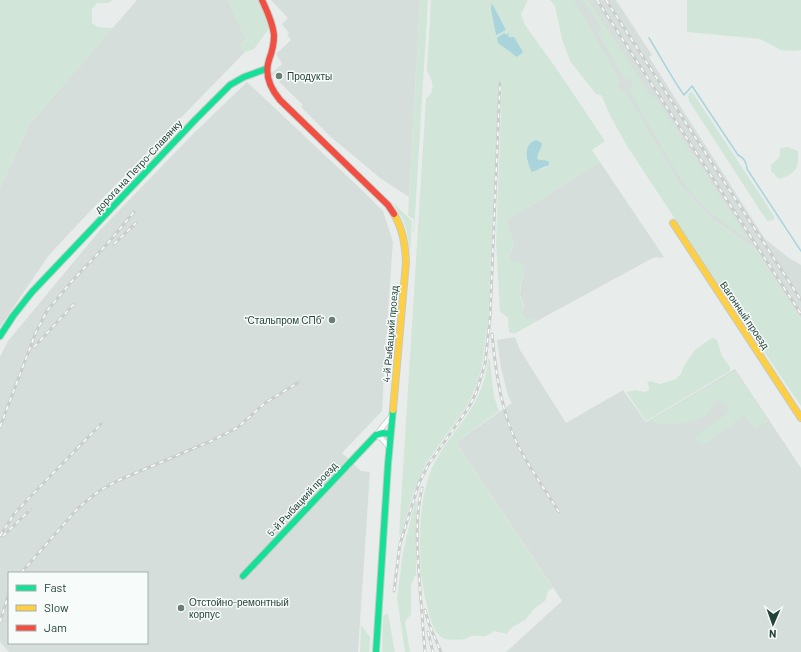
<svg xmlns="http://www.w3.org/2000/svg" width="801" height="652" font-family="Barlow,sans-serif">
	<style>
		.built { fill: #d6dedb; fill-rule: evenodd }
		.green { fill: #d1e6d8; fill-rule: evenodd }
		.water { fill: #a9d4db }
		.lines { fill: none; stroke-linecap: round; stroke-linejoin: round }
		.stream { stroke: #a9d4db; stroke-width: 1.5 }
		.street-casing { stroke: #c5cac8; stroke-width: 6 }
		.fast-casing { stroke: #c3cbc8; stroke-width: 8 }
		.slow-casing { stroke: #c3cbc8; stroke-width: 8 }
		.jam-casing { stroke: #c3cbc8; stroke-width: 8 }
		.street { stroke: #fcfcfc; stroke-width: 4.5 }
		.fast { stroke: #16e098; stroke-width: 6 }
		.slow { stroke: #ffcf43; stroke-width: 6 }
		.jam { stroke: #f24e42; stroke-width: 6 }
		.rail-casing { stroke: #c9cdcc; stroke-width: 3 }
		.rail { stroke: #f7fbf9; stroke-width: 1.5; stroke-dasharray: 4.5; stroke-linecap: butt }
		.poi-dot { fill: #697e78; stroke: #f7fbf9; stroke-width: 1.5 }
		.labels { text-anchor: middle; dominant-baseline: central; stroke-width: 3; stroke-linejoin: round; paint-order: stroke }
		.poi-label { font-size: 10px; fill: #24423a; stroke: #f7fbf9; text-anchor: start }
		.street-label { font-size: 10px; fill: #24423a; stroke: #f7fbf9 }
	</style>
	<rect width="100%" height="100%" fill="#e8edeb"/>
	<!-- built -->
	<path class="built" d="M137,0H228L246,39L240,45L245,52L94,207L49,255L0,327V188L30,123Z
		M271,0H420L409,197L380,178L331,137L301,107L303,105L271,74L282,64L276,54L291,40L287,35L289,33L282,24L288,18Z
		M572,0H616L652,55L649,57L765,239L789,258L801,265V319L755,249L712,219L683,189L620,96Z
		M247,82L364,192L383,211L393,242L387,325L391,331L386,335L382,411L342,453L361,471L370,472L358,652H9L0,642V357L8,341L101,229L192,135ZM9,573H147V643H9Z
		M600,162L664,257L662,258L656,257L651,259L537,321L530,318H525L521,314L524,306L520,295L521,284L524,275L510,260L508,256L514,247L507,220Z
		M515,337L520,350L566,423L623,390L646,422L735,369L801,468V652H506L562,601L456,442L512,403L508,396L501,368L497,340Z"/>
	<!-- green -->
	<path class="green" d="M0,0H113L108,3H97L92,9V23L98,27L113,28L30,123L0,188Z
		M228,0H259L270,27L254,49L245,52L240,45L246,39Z
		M420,0H428L414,232H413L414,220L408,215Z
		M431,0H528L521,14L525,25L556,68L605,141L592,150L600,162L507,220L514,247L508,256L510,260C515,261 522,263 524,267C526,272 522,278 521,283C520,287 520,292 520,296C522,303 526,307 521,314L525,318H530L537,321L514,334L509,332L508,318L500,311L496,242L502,82L500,81L499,83L488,320L482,365L477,384L467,406L426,463L413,494L401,535H399L426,98C437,91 432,80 427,71ZM493,5L506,30L496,34L492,10ZM531,143L537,156V159L547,167L540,169L528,164L526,151Z
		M550,0H574L620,81L616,86L627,94L683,189L712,219L755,249L801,319V406L712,275L627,146L612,119L601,95L596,94L570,61L562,39L555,6Z
		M584,0H588L652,98L655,97L747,237L746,238L706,209L687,187L674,168L629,90L632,85L631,78L625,80L597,31L602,28Z
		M687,0H801V50L794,51L781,50L760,39L687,32Z
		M690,92L693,93L774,216V220L767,221L689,101L688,96Z
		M787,147L798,151C799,170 796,173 779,179L771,171V165C778,160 781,157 780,148Z
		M393,203L412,221L410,252L407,232L403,220Z
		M713,338L717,340L722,356L730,367V371L646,421L627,393V392L635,390L646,392L649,390V386L647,383L650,381L660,384L676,379L681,374L685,364L695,350L710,339Z
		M488,358L490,360L494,397L499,411L456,442L553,588L548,591L545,601L534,609L525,620L511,628L507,634L494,631C491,633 489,635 486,636C482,637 476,635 471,636C469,636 468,638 466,639C460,640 450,640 445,639C432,634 429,613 426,602C417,565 416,496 435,462C456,424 484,406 488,358Z
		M735,371L768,421L755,429L746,417L743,414L735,423L713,437L708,442L702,444L696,440V436L727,414C731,407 726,404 720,400L714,402C712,407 710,412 706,415C698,423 659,428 651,420Z
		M415,501L417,502L416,514V574L411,585V614L405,622L410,652H405L397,598L403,552Z
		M388,614L395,652H382L383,617L384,615Z
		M361,625L370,637L369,652H360Z"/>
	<!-- water -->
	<path class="water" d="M492,3L506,30L496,35L491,9Z
		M504,33L506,35L509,33L508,37H514L523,52L522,53L517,57L498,43L497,38Z
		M536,140L542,143C541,151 537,153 537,159C541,161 545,159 549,162V165L532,172C526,161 522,145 536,140Z"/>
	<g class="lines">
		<!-- stream -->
		<path class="stream" d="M649,38C661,57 671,77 684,95L692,86L738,155C744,158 747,162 747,169L801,251"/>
		<defs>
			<path id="street" d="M389,447L382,439L376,435L393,414"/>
			<path id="fast" d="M0,336L13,316L32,292L196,119L230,85L244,77L266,69
				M243,576L376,435L383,433L390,434
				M376,652L388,464L393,410"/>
			<path id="slow" d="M673,223L801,418
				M393,410L406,262C405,244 403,230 394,214"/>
			<path id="jam" d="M262,0C267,11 273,23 274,35C274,44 272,52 269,60C264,75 270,88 280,100L388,205L394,214"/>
		</defs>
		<!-- street casing -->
		<use href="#street" class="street-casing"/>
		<!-- fast casing -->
		<use href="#fast" class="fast-casing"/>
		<!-- slow casing -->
		<use href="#slow" class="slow-casing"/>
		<!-- jam casing -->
		<use href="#jam" class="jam-casing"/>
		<!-- street -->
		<use href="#street" class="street"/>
		<!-- fast -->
		<use href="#fast" class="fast"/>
		<!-- slow -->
		<use href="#slow" class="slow"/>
		<!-- jam -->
		<use href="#jam" class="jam"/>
		<defs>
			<path id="rail" d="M597,0L801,314
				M606,0L801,300
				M114,244L136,223
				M492,334C496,376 502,418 523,455C534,474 547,493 559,512
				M34,347L74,304
				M0,427L36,332L47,311L71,282L108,243L134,212
				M422,488C414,521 418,556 420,590C422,611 423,631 425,652
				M0,536L14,514L28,499L101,424
				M3,536L30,510
				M21,573L78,508L99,491L119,480L211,441L237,428L265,403L299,382
				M394,591L400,544L419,483L428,465L469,407L476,393L485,364L490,318L500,83
				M425,610L429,624L441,652
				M0,622L9,593
				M428,632L433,652"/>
		</defs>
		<!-- rail casing -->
		<use href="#rail" class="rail-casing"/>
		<!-- rail -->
		<use href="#rail" class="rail"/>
	</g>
	<!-- markers -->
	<g class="poi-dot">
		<circle cx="279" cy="76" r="4"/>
		<circle cx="332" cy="320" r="4"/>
		<circle cx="181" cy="608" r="4"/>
	</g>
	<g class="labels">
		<!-- poi labels -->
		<g class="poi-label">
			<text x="287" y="76">Продукты</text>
			<text x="324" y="320" text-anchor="end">"Стальпром СПб"</text>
			<text x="189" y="602">Отстойно-ремонтный<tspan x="189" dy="12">корпус</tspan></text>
		</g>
		<!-- street labels -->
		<g class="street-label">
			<text transform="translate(138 166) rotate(-47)">дорога на Петро-Славянку</text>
			<text transform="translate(745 315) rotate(56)">Вагонный проезд</text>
			<text transform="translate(390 334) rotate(-85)">4-й Рыбацкий проезд</text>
			<text transform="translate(302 499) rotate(-47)">5-й Рыбацкий проезд</text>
		</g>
	</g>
	<!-- legend -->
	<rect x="8" y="572" width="140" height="72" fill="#f7fbf9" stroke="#a3b1ad"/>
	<rect x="16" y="585" width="20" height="6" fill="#16e098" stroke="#a3b1ad"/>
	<text x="44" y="592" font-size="12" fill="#24423a">Fast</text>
	<rect x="16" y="605" width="20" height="6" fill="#ffcf43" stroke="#a3b1ad"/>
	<text x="44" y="612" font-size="12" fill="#24423a">Slow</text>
	<rect x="16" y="625" width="20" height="6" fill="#f24e42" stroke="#a3b1ad"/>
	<text x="44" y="632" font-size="12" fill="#24423a">Jam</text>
	<!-- north arrow -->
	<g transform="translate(773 624) rotate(182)" stroke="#f7fbf9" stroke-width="3" paint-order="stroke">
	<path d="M0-3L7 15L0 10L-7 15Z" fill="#24423a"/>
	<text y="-6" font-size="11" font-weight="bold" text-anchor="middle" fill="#24423a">N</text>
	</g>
</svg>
